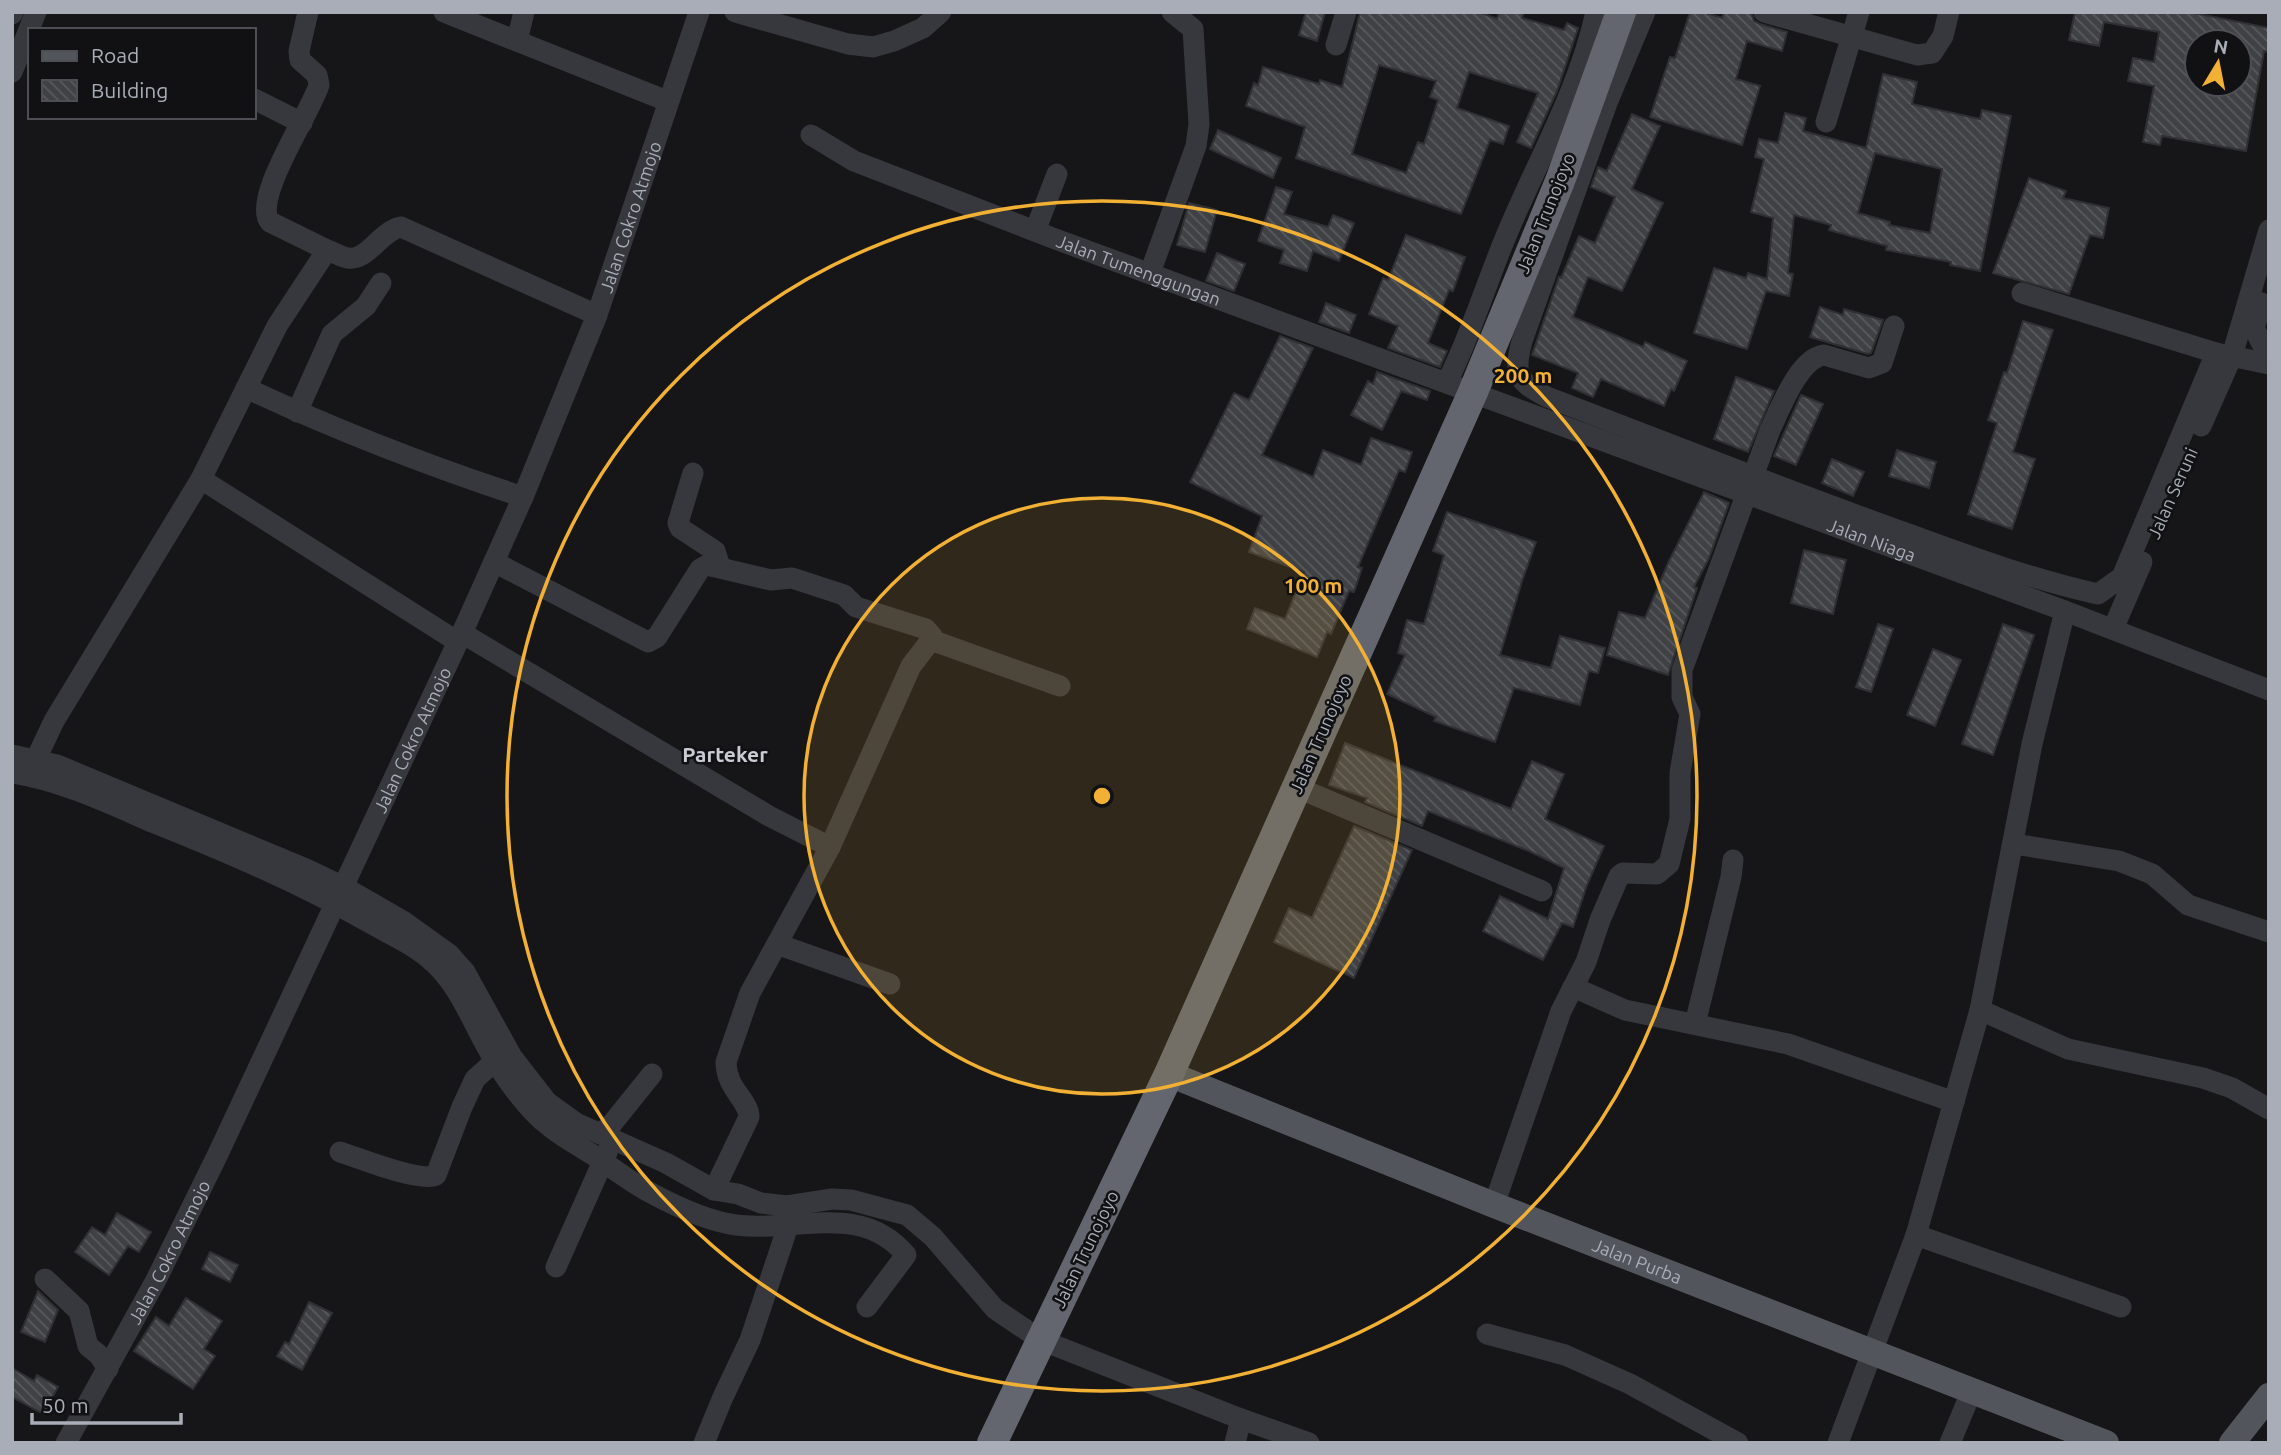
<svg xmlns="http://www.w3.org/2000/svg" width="2281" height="1455" font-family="Ubuntu,sans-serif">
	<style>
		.building { fill: url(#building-back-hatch); stroke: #303034; stroke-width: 2; fill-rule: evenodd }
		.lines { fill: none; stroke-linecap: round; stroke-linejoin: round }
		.minor { stroke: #37383d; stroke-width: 21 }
		.major { stroke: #53555c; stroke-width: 26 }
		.highway { stroke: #63666e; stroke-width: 30 }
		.ring { fill: none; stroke: #f2b134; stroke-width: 3.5 }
		.labels { text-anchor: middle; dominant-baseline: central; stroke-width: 5; stroke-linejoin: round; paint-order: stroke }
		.street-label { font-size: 18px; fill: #a8adb8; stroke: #111113 }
		.quarter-label { font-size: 21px; font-weight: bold; fill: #c9ccd4; stroke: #111113 }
		.centre { fill: #f2b134; stroke: #111113; stroke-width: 3.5 }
		.ring-label { font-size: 21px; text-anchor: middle; font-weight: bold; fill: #f2b134; stroke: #111113; stroke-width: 5; stroke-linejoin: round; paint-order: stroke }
	</style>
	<defs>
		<pattern id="building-back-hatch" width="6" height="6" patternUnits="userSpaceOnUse" patternTransform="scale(1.75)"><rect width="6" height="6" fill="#404145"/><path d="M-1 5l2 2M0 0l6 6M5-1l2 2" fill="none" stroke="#595a5e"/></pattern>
	</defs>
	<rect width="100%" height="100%" fill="#161618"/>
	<!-- building -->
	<path class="building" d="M1306,12H1325L1317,41L1299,35Z
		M1360,12H1479L1497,19L1499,12H1524L1522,18L1564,30L1567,23L1578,28L1557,91L1531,148L1517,142L1538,93L1469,72L1457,108L1509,126L1503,144L1490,140L1461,214L1296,158L1305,127L1246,106L1254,83L1258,85L1263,67L1319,84L1320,80L1342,87ZM1379,65L1436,81L1430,97L1438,100L1424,144L1418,142L1406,173L1352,154Z
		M1690,12H1703L1722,18L1724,12H1751L1754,21L1760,24L1787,32L1782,51L1747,41L1736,79L1760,86L1742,145L1650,117L1670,57L1675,58Z
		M2075,12H2189L2269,28V52L2264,51L2246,151L2162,136L2160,145L2143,142L2154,86L2128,81L2133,58L2154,62L2159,32L2104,22L2099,46L2069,40ZM2201,38L2221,42H2239V84H2197V42H2200Z
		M1883,74L1917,82L1912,104L1980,119L1982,110L2011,116L1980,271L1950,265L1951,262L1886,250L1887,246L1829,230L1831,225L1794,215L1788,273L1793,274L1789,296L1766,291L1747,349L1694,333L1714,268L1746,278L1748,273L1767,279L1773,218L1751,212L1764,159L1755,157L1759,139L1778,143L1785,113L1806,118L1803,131L1866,148ZM1875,153L1942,169L1930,233L1889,225L1890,222L1858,213Z
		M1632,114L1660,126L1632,189L1663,203L1622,291L1588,277L1573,317L1643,347L1645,342L1687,361L1674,391L1671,389L1664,406L1601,379L1593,397L1572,388L1578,373L1532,355L1559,277L1561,278L1579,236L1595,243L1615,197L1591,187L1598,167L1607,171Z
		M1218,130L1281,158L1273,178L1210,149Z
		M2029,178L2066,191L2063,198L2109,208L2103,238L2090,235L2069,294L1993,273Z
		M1276,187L1292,192L1284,214L1328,227L1333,215L1354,223L1339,261L1313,251L1307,271L1280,263L1284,250L1258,241Z
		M1189,203L1217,210L1205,252L1177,245Z
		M1406,235L1465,257L1453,291L1449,290L1428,343L1447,351L1440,367L1388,348L1398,326L1369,314L1383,278L1388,280Z
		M1217,253L1245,264L1234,291L1206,281Z
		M1326,303L1356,315L1349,333L1319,322Z
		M1820,307L1843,315L1844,309L1883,320L1871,353L1868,354L1810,337Z
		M2023,321L2053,330L2013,452L2035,459L2012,529L1968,514L1997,423L1988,420L2004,372L2007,373Z
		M1280,336L1313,348L1262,455L1313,477L1323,450L1361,465L1371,438L1412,452L1405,472L1399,470L1358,567L1362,568L1354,592L1349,591L1331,634L1327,632L1317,657L1247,629L1255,608L1285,619L1304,572L1249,552L1262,516L1190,482L1234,393L1249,400Z
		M1377,372L1430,391L1427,400L1401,391L1382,430L1351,415L1368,381L1373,384Z
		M1736,377L1774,391L1748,452L1714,439Z
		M1801,395L1823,404L1796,465L1774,456Z
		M1897,450L1936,462L1929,488L1889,476Z
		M1832,459L1864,472L1853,496L1822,483Z
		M1704,492L1729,503L1709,558L1694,587L1697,588L1668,675L1607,655L1619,612L1645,618L1668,563Z
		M1447,512L1536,542L1522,581L1500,655L1551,668L1560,636L1605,648L1598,673L1589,671L1580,705L1514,688L1495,742L1434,721L1436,717L1387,694L1405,655L1398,653L1407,620L1424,624L1444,555L1433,551Z
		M1804,550L1846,560L1833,614L1791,603Z
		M1878,624L1893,629L1871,692L1856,687Z
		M2003,624L2034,635L1993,755L1962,744Z
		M1933,649L1961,660L1935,726L1907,715Z
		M1345,743L1511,809L1532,761L1564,774L1545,819L1604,846L1587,885L1573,927L1562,923L1543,960L1483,931L1500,896L1548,919L1564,868L1529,851L1428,811L1422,826L1365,802L1367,798L1329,785Z
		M1354,826L1412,850L1354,978L1274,942L1289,908L1312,918Z
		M117,1213L151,1232L139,1252L128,1246L109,1275L75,1252L92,1227L105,1235Z
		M210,1252L238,1265L230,1282L202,1269Z
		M38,1291L58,1310L45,1342L21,1332Z
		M186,1298L222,1321L204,1349L215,1356L193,1389L134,1351L156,1317L169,1326Z
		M309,1302L332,1313L302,1370L277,1356L285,1342L289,1344Z
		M12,1368L34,1381L37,1375L58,1387L43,1414L12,1397Z"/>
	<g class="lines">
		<!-- minor -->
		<g class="minor">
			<path d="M444,12L667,101"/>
			<path d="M735,12L848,44L873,47L894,41L923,28L941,12"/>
			<path d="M1645,12L1607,103L1522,341C1513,375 1517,381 1547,397C1668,443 1788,491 1911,535C1972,557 2034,580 2098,594L2122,577L2216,353"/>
			<path d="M1764,12L1917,55L1932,53L1943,36L1949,12"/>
			<path d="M12,14L13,12"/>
			<path d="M517,41L524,12"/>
			<path d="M1336,45L1346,12"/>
			<path d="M12,72L36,12"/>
			<path d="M254,99L302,123"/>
			<path d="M1826,122L1859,12"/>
			<path id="s1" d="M811,135L854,161L1050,237L2065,611L2269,690"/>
			<path d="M1035,231L1057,174"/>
			<path d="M327,250C334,252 341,257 348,258C368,261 380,231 401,227L597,315"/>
			<path d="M1150,273L1196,146L1199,124L1193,29L1172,12"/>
			<path d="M2022,293L2216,353L2269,364"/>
			<path d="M2262,303L2254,328L2262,344L2269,351"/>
			<path d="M1447,382C1472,333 1487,280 1509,229C1539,158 1579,89 1596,12"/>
			<path d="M246,388C336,430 429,466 523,497"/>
			<path d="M297,412L332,334L366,306L381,283"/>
			<path d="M2201,426L2232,356L2269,230"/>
			<path d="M693,473L678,523L680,528L715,551L720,567"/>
			<path d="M201,479L458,642"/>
			<path d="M494,562L648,642L657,637L700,569L707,565L771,580L792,578L844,595L856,607L926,629L932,636L931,640L911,666L830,847L750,993L726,1062C726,1089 749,1100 749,1117L714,1190"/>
			<path d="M2113,629L2142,562"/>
			<path d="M462,633L769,816L830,847"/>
			<path d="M931,640L1060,686"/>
			<path d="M12,755L57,765L306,869L344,887L403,921L449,954L465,972L512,1057L547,1102L576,1123L666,1163L714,1190L738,1194L761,1203L787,1206L832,1199L851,1200L907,1215L933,1237L995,1309L1041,1340L1241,1419L1309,1443"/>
			<path d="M36,759L54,721L201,479L277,326L327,250L270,222C251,200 311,112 319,85L317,75L300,60L299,51L308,12"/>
			<path d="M12,773C62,781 106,802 152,822C227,852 300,883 370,923C391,935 415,945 433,962C462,988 474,1028 495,1061C509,1083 528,1110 549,1126C565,1139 585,1149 602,1161C618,1172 634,1184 651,1193C677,1207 707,1221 736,1225C796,1233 861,1201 906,1255L867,1307"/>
			<path d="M1296,787L1542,891"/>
			<path d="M2014,844L2119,861L2152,874L2188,905L2269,932"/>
			<path d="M777,944L890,984"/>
			<path d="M1573,987L1625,1010L1788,1044L1954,1102"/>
			<path d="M1980,1010L2068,1049L2203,1078L2232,1088L2269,1109"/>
			<path d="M1695,1024L1731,877L1733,860"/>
			<path d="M600,1134L611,1125L652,1074"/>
			<path d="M340,1152C359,1158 420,1183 436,1175L462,1107L475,1079L495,1061"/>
			<path d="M1494,1205L1561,1011L1586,962L1600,920L1619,876L1623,873L1657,874L1669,864L1680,819V773L1690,714L1682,697V670L1770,430C1780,409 1799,358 1824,355L1869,368L1882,363L1894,326"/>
			<path d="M1916,1235L2121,1307"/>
			<path d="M556,1267L608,1150"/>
			<path d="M45,1279L79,1311L88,1346L99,1355L108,1369"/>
			<path d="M1487,1334L1565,1355L1630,1384L1738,1443"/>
			<path id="s2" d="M66,1443L156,1280L217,1156L462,633L523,497L597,315L699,12"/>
			<path d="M704,1443L723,1397L750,1340L788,1226"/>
			<path d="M1235,1443L1241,1419"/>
			<path d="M1838,1443L1916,1235L1980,1010L2032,744L2065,611"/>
			<path d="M1950,1443L1972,1390"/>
		</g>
		<!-- major -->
		<g class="major">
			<path id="s3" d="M1169,1074L1494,1205L2106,1443"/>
			<path d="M2232,1443L2269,1396"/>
		</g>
		<!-- highway -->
		<path class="highway" d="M992,1443L1169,1074L1473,392L1560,181L1621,12"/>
	</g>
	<!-- distance rings -->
	<circle cx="1102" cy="796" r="298" fill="#f2b134" fill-opacity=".12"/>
	<g class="ring">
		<circle cx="1102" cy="796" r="298"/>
		<circle cx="1102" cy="796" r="595"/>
	</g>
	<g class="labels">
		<!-- street labels -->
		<g class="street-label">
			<text transform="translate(1545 213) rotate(-68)">Jalan Trunojoyo</text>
			<text stroke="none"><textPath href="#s2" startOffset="1351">Jalan Cokro Atmojo</textPath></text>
			<text stroke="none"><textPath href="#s1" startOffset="355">Jalan Tumenggungan</textPath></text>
			<text transform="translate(2172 493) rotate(-66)">Jalan Seruni</text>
			<text stroke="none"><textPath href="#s1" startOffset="1136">Jalan Niaga</textPath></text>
			<text transform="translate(1320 734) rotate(-66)">Jalan Trunojoyo</text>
			<text stroke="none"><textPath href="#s2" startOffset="784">Jalan Cokro Atmojo</textPath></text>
			<text transform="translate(1085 1249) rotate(-64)">Jalan Trunojoyo</text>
			<text stroke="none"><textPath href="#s2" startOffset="217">Jalan Cokro Atmojo</textPath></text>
			<text stroke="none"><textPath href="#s3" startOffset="504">Jalan Purba</textPath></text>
		</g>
		<!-- quarter labels -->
		<g class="quarter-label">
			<text x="725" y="754">Parteker</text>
		</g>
	</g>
	<circle cx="1102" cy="796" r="10" class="centre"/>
	<g class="ring-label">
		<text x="1523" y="383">200 m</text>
		<text x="1313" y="593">100 m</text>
	</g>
	<!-- border -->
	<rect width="2281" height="1455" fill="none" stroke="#a8adb8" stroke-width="28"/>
	<!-- legend -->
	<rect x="28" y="28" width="228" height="91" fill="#111113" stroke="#4d4f55" stroke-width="2"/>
	<rect x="42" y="51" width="35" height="10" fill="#53555c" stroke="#4d4f55" stroke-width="2"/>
	<text x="91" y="63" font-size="21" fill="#a8adb8">Road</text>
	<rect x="42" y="80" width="35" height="21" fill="url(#building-back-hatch)" stroke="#4d4f55" stroke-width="2"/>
	<text x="91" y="98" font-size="21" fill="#a8adb8">Building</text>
	<!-- north arrow -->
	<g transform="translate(2218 63) rotate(10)"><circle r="33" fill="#111113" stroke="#4d4f55" stroke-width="2"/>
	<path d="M0-5L12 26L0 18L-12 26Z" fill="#f2b134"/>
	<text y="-10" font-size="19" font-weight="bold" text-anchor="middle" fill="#a8adb8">N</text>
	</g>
	<!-- scale -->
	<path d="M32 1413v10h149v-10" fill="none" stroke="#a8adb8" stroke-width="3.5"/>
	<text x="42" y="1413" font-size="21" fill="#a8adb8" stroke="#111113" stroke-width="5" paint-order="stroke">50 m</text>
</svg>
